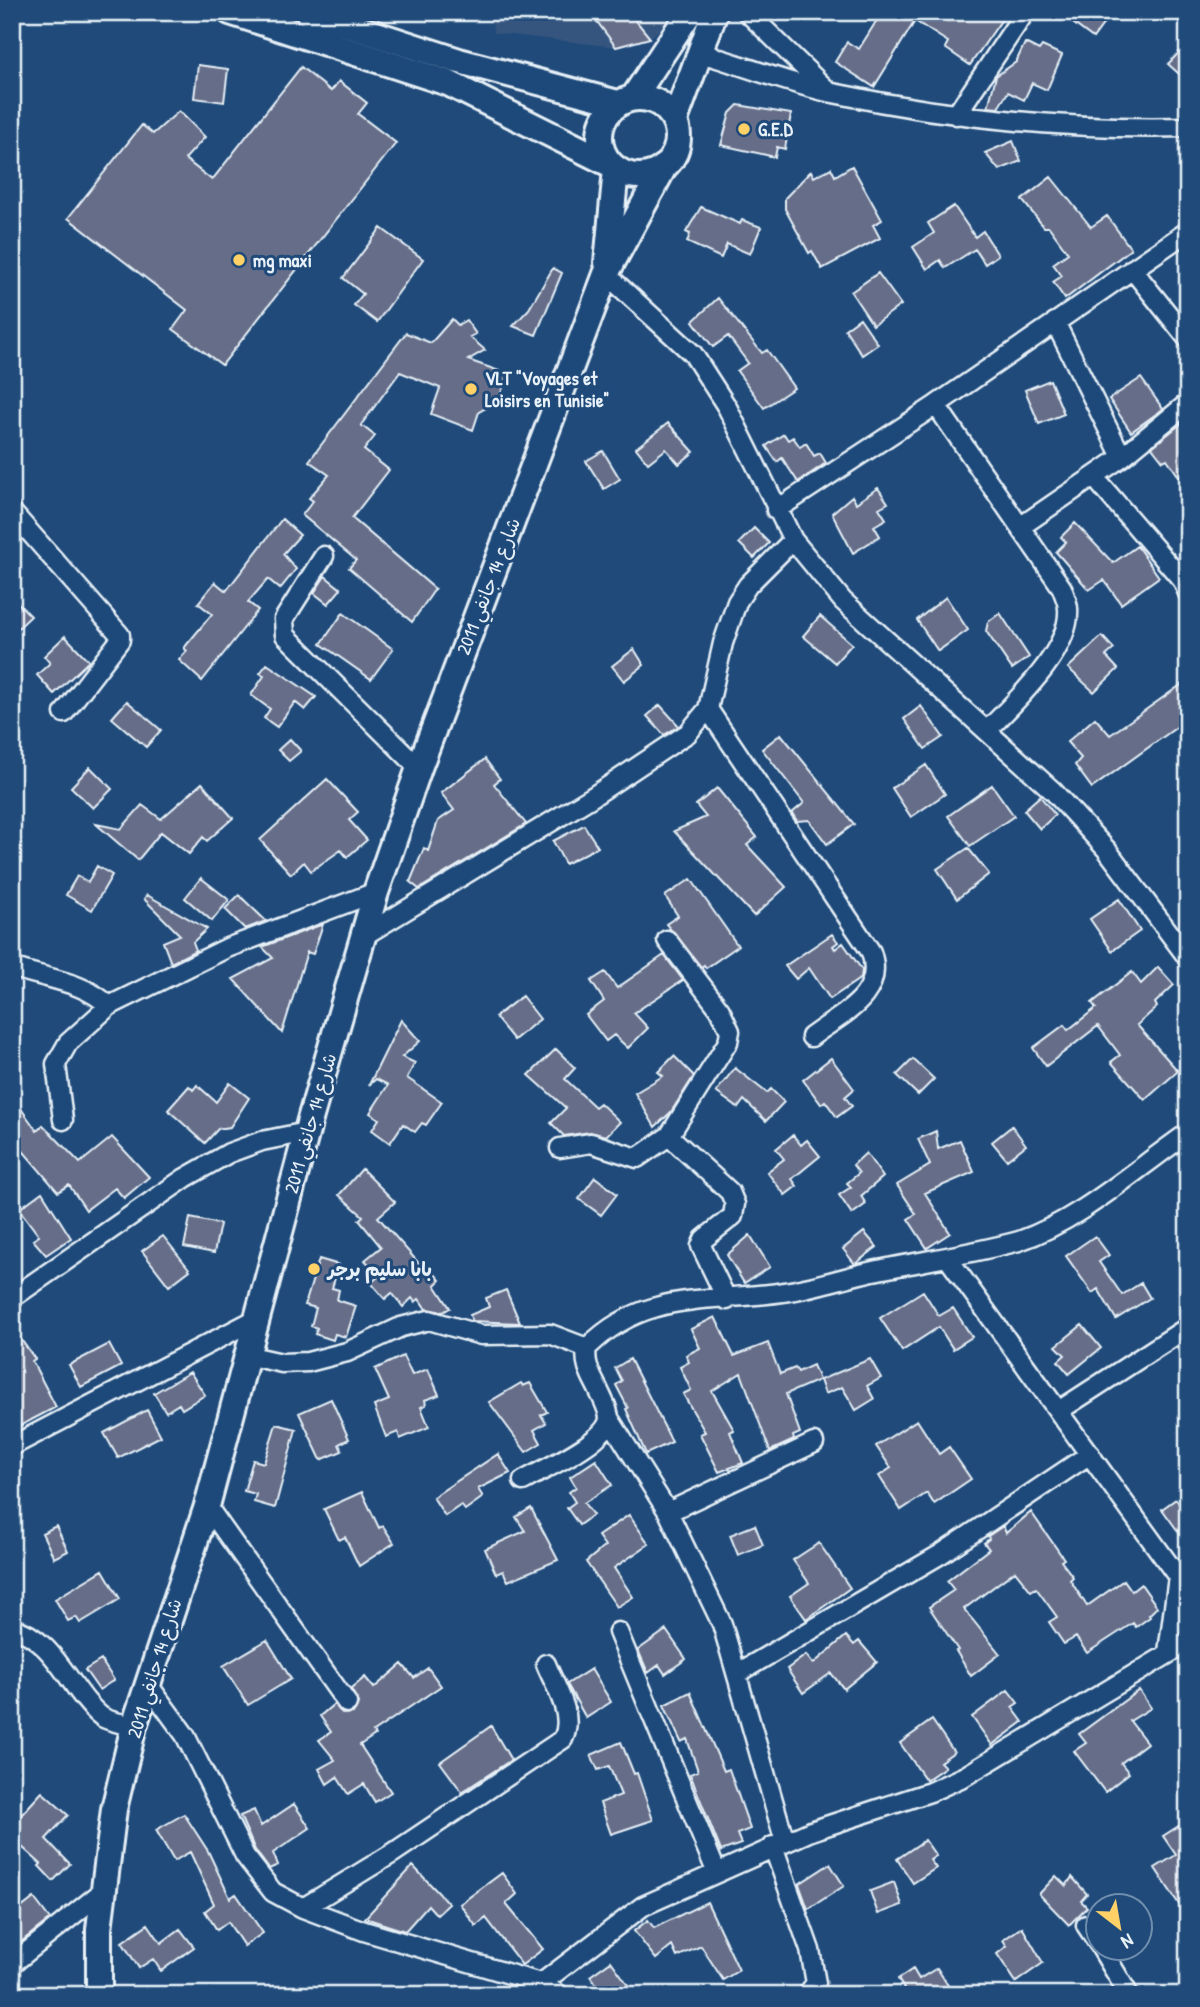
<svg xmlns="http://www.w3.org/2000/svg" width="1200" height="2007" font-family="'Patrick Hand','Playpen Sans Arabic',sans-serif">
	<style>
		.built { fill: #34547e }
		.building { fill: #666d88; stroke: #e8f1f8; stroke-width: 2 }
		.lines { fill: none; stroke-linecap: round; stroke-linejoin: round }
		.street-casing { stroke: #e8f1f8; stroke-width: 23 }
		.secondary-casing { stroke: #e8f1f8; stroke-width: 30 }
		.street { stroke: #1f4a7a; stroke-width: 18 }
		.secondary { stroke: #1f4a7a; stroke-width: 24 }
		.poi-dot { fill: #ffd166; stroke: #1f4a7a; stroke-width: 2.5 }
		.labels { text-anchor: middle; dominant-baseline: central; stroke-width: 6; stroke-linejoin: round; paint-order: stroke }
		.poi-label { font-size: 19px; font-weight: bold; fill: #e8f1f8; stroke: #1f4a7a; text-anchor: start }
		.street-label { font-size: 19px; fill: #e8f1f8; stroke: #1f4a7a }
	</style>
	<rect width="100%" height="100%" fill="#1f4a7a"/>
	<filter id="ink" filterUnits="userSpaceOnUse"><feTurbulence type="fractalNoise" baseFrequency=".0143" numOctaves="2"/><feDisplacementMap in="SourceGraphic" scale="14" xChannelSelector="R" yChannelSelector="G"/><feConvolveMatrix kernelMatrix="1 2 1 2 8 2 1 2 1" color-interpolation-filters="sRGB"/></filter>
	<g filter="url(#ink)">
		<!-- built -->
		<path class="built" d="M669,12L662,28L650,38L616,47L494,33L489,13Z"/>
		<!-- building -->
		<path class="building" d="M590,12H629L650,38L616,47Z
			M882,12H1007L970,65L945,48L948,42L915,21L874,87L835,62L847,42L859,49Z
			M1058,12H1112L1093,38Z
			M1025,43L1039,50L1042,46L1062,55L1047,90L1032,83L1024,100L1008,92L998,108L988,107L996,76L1016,62Z
			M1188,43V82L1168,64Z
			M198,65L228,69L224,102L194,98Z
			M301,67L331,91L339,81L367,103L358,114L396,143L222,365L173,329L187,310L68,218L142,125L153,134L179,111L205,137L185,159L212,180Z
			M738,105L791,114L785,149L777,147L775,157L721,145L730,113Z
			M1013,141L1021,161L999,170L985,153Z
			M852,166L882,220L873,225L880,238L822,269L812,251L809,253L785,209V198L811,171L814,177L831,168L835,176Z
			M1051,177L1091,227L1107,216L1131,249L1065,299L1053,282L1062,276L1053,264L1068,253L1049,227H1044L1022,200Z
			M954,206L975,237L983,231L998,255L985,264L975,249L945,268L940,260L927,269L913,247L934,233L928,223Z
			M701,207L740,224L742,220L761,227L750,254L727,244L721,258L687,242L690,234L686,232Z
			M381,228L423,259L377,322L354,305L363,294L343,278Z
			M553,268L562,273L536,335L513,326L529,309Z
			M878,273L901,305L873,325L851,292Z
			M718,298L762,353L767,350L794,388L764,408L737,371L748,363L728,336L713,347L693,321Z
			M860,318L878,344L862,355L845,329Z
			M452,319L458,325L466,320L476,334L470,337L485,350L468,360L508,374L498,401L479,412L473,430L431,414L440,388L400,372L361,425L375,436L364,450L389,470L352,518L435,589L412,622L349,568L356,560L302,515L313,501L309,498L329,475L309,461L406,333L431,343Z
			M1141,378L1163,409L1131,432L1109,399Z
			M1050,380L1064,414L1039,424L1025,390Z
			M1188,418V490L1167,459L1163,461L1152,447Z
			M668,423L694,452L679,464L666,449L648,463L636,448Z
			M784,434L788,440L793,437L800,447L806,443L814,456L820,453L826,463L798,482L782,458L777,462L766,446Z
			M603,451L620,479L604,489L586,461Z
			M878,488L888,503L879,508L886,519L874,526L880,536L853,553L832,513L852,496L856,503Z
			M282,519L300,535L283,554L296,569L280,589L268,579L248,602L258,610L202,681L179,660L187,651L184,648L212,614L198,603L215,582L226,591Z
			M1075,523L1113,563L1137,546L1159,577L1121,604L1104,580L1089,590L1056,552L1066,542L1061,537Z
			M754,528L769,543L754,558L739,543Z
			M325,576L341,589L328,604L314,593Z
			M12,597L31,616L12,634Z
			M946,597L968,630L938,651L917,620Z
			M343,613L393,649L371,679L321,644Z
			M1000,613L1029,657L1012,669L986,631L988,622Z
			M820,616L852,644L835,663L803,636Z
			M65,636L89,661L54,694L37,675L50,663L44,656Z
			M1102,636L1114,649L1106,656L1118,669L1094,692L1068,668Z
			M634,649L644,665L624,681L612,666Z
			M267,664L316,697L305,710L295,702L277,727L264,718L270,709L251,695L264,676L260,673Z
			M1188,680V719L1092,788L1075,765L1081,758L1067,742L1095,718L1110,735Z
			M127,701L161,730L146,747L112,718Z
			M660,705L679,726L664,735L647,716Z
			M921,706L943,737L925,749L904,719Z
			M781,734L854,824L827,844L809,820L797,821L792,813L804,803L762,749Z
			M290,739L301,751L289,761L278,750Z
			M485,759L500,779L494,784L526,824L419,889L410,882L424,848L428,851L438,821L454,810L441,793Z
			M926,765L945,794L911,817L892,788Z
			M90,767L112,789L93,808L71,787Z
			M327,779L358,812L349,820L367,840L347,857L341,850L311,871L304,862L291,874L260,840Z
			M202,783L233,818L207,841L203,837L189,854L161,832L138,860L96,824L121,829L142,805L161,819Z
			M992,785L1014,816L970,846L948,816Z
			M717,788L757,837L747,845L786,887L754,916L674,831L706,817L696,805Z
			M1040,796L1055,815L1040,829L1024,810Z
			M584,825L598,847L565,864L553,841Z
			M968,848L989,874L957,899L937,869Z
			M97,866L112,875L92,910L66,895L77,876L88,882Z
			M201,878L229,900L212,921L185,898Z
			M691,879L738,946L706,968L704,965L701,967L666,924L678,916L665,896Z
			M147,895L207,929L193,942L196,950L171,963L163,942L180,935L144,899Z
			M239,895L266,921L245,929L225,909Z
			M1119,899L1140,931L1112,951L1090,919Z
			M323,924L313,954L307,952L282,1033L233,979L273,958L262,947Z
			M832,934L838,942L833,946L835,949L843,943L862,970L861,978L830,999L809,968L796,979L785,966Z
			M664,955L683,980L634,1013L648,1028L628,1048L614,1035L606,1041L586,1015L604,1001L591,981L605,972L617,988Z
			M1158,967L1174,985L1155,1003L1157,1007L1137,1025L1178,1071L1145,1100L1111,1062L1120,1055L1098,1026L1046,1066L1033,1048L1064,1025L1068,1030L1096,1008L1092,1003L1132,972L1141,984Z
			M522,996L540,1019L514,1040L495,1017Z
			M401,1020L420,1041L402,1057L415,1063L407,1078L442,1102L426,1125L422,1123L415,1132L403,1124L390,1143L372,1130L379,1119L370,1113L388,1085L376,1079L369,1085Z
			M556,1049L575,1068L565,1079L595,1107L600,1103L620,1122L606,1136L590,1132L564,1136L551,1123L566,1108L529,1075Z
			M674,1056L694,1076L671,1112L655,1127L635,1093L663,1076L658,1072Z
			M831,1058L854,1089L845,1097L852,1106L837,1117L825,1101L821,1104L803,1080Z
			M913,1059L934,1079L918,1095L897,1075Z
			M735,1068L767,1093L771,1089L784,1102L766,1121L744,1100L738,1108L716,1092Z
			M230,1083L249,1098L230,1127L218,1129L205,1143L168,1110L189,1086L193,1090L197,1085L216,1102Z
			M12,1096L37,1131L43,1125L80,1163L112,1137L149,1177L124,1198L115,1188L86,1210L69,1185L58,1192L12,1138Z
			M1012,1126L1026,1145L1007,1160L992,1142Z
			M936,1131L938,1149L960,1140L974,1172L925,1193L950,1233L927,1248L908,1219L916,1214L897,1185L930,1165L918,1139Z
			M793,1135L801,1145L807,1140L820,1156L792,1179L797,1186L785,1195L767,1172L784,1159L776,1149Z
			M866,1153L883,1177L861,1196L866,1204L852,1214L839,1195L851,1187L847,1183L859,1173L853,1165Z
			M362,1169L395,1202L378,1217L422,1267L426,1264L440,1280L435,1285L450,1308L443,1312L426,1309L419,1299L415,1302L412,1298L403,1307L392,1293L385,1299L371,1283L379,1276L365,1260L381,1247L359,1220L363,1216L339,1195Z
			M595,1177L617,1194L601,1215L579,1199Z
			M42,1192L71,1238L46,1255L33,1240L39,1236L19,1209Z
			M190,1218L220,1224L214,1253L184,1247Z
			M864,1232L877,1247L855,1264L843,1249Z
			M750,1235L770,1267L744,1283L727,1255Z
			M163,1236L190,1270L169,1286L142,1251Z
			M1095,1236L1109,1255L1099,1262L1122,1295L1141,1283L1150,1298L1116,1319L1098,1289L1092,1293L1066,1256Z
			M319,1259L339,1265L332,1288L339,1290L337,1300L356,1306L346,1337L335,1334L333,1340L315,1334L317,1328L311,1326L316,1308L305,1305Z
			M506,1290L520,1323L472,1321L470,1315L489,1307L486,1298Z
			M923,1291L939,1316L953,1308L972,1337L953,1349L939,1327L902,1351L880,1318Z
			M715,1317L734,1356L768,1343L780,1374L795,1368L798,1372L813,1365L819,1380L786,1394L800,1433L793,1436L794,1440L770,1451L741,1373L712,1391L734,1430L730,1432L743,1463L719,1472L700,1434L705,1432L683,1394L691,1390L680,1367L689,1362L686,1355L700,1348L691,1329Z
			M1082,1325L1101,1348L1069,1374L1058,1361L1065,1355L1056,1346Z
			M12,1327L35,1359L32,1361L56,1407L12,1430Z
			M1188,1341V1363L1177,1348Z
			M109,1344L121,1366L81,1387L69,1365Z
			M403,1356L412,1375L428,1369L439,1395L425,1400L426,1405L421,1407L429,1427L400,1439L398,1432L386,1437L374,1406L389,1400L375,1369Z
			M630,1359L672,1442L646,1454L626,1409L628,1408L616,1385L622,1381L615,1368Z
			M870,1359L881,1378L867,1386L874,1399L856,1410L842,1387L825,1394L820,1380Z
			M190,1372L205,1395L182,1409L179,1404L166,1412L154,1393Z
			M521,1383L523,1386L530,1383L547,1412L541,1415L546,1423L534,1430L541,1443L526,1452L489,1402Z
			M331,1399L349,1439L339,1444L342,1451L321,1460L299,1413Z
			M147,1410L161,1436L118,1458L104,1433Z
			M917,1420L939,1454L949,1447L971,1479L934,1504L927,1493L901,1510L879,1476L891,1468L876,1446Z
			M276,1424L296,1429L275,1508L254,1502L256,1494L244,1491L253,1460L264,1463Z
			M498,1454L510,1473L478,1489L483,1497L465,1510L461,1505L445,1516L433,1497Z
			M596,1460L612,1485L584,1503L593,1515L579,1525L567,1508L575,1502L569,1492L576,1487L570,1477Z
			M362,1492L379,1528L383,1526L394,1543L359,1566L345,1537L339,1540L324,1509Z
			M1176,1499L1188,1516V1545L1162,1509Z
			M531,1508L558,1560L508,1581L503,1571L496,1574L485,1549L525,1531L516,1517Z
			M1031,1512L1064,1559L1061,1561L1073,1577L1070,1580L1087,1606L1124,1580L1132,1591L1141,1584L1157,1607L1149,1615L1150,1617L1136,1627L1133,1623L1087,1653L1076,1637L1064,1644L1049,1622L1057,1617L1036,1588L1031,1591L1015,1571L964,1609L1000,1654L971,1676L956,1651L958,1650L929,1607L954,1590L947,1581L989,1549L984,1543L989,1539L988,1536L1003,1526L1006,1533Z
			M629,1515L649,1544L614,1568L633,1597L617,1607L586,1562L605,1546L598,1536Z
			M755,1525L763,1545L738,1555L730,1535Z
			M56,1526L68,1551L54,1558L42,1533Z
			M819,1543L850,1588L806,1619L790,1596L809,1583L793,1560Z
			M103,1570L120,1599L80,1623L76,1617L68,1621L55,1599Z
			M666,1630L686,1659L665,1674L659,1665L648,1673L638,1650Z
			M846,1636L854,1645L859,1641L877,1662L844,1689L831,1673L803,1693L787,1669L806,1655L813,1664Z
			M267,1640L291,1679L248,1705L223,1666Z
			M101,1660L114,1680L99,1690L85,1670Z
			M402,1664L414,1678L428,1668L441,1686L373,1732L375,1735L360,1745L391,1792L375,1802L364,1784L348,1794L337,1777L327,1784L319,1769L335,1760L319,1740L331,1732L320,1716L334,1704L343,1714L353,1713L358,1703L351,1689L365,1677L374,1688Z
			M591,1669L611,1702L586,1718L567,1684Z
			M1008,1690L1018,1703L1012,1707L1023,1722L992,1745L972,1717Z
			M1139,1690L1151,1708L1130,1721L1147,1743L1121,1763L1129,1773L1105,1792L1074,1751L1086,1743L1079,1734Z
			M690,1692L724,1771L729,1769L750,1829L737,1834L741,1844L721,1851L690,1774L698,1771L687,1739L681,1742L664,1705Z
			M932,1720L954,1752L940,1762L945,1767L926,1780L900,1743Z
			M491,1726L511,1760L462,1792L440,1762Z
			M621,1742L634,1774L637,1773L653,1820L611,1834L600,1803L621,1795L609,1766L598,1770L591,1755Z
			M42,1792L68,1815L46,1839L70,1864L53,1881L39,1866L41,1864L12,1838V1825Z
			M294,1804L310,1828L273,1853L278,1865L269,1869L255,1850L240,1816L254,1810L261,1826Z
			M184,1814L208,1851L230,1898L236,1894L263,1933L244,1946L228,1922L217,1930L205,1911L214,1904L190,1852L174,1861L156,1830Z
			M1188,1820V1918L1155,1868L1176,1855L1163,1836Z
			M925,1840L936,1856L930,1860L936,1868L913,1883L897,1859Z
			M830,1864L844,1886L808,1909L799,1884Z
			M413,1866L449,1904L437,1915L428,1905L405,1931L365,1918Z
			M502,1873L517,1894L506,1904L543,1949L522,1965L486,1918L476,1926L460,1904Z
			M1056,1876L1066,1886L1072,1877L1087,1894L1081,1901L1087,1907L1069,1925L1039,1894Z
			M894,1882L902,1905L878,1914L870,1891Z
			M34,1898L50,1919L12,1949V1915Z
			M707,1902L739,1970L723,1980L701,1946L677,1957L672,1946L656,1959L634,1931L648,1920L654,1928Z
			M148,1924L161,1943L180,1929L194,1947L161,1971L153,1959L139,1968L122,1942Z
			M1022,1927L1043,1963L1016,1982L997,1954L1007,1946L1003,1940Z
			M611,1961L631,1989L623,1995H603L590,1976Z
			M937,1968L954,1995H894L904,1989L898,1979L913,1969L919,1979Z"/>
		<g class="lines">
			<defs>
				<path id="street" d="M747,12L828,91
					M701,53C745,66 789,84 833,93C951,118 1068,130 1188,127
					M956,115L1025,12
					M1132,269L1188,339
					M606,274L693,354L727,407L793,540L843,601L1053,791L1107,850L1188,958
					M1055,322L1122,457
					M936,405L1062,588C1064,595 1068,602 1068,609C1071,651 1014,702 987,731
					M1094,477L1183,581L1188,593
					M776,510L936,405L1188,231
					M12,512L120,635V640L64,713
					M1020,527L1122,457L1188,403
					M324,556L284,619L285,635L419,768
					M708,709L871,952C886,996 841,1014 811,1037
					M365,935L592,797L688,733L708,709L723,643L737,602L748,585L793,540
					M667,940L720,1010L730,1031L728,1042L669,1136L730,1192L735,1204L733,1216L704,1239L701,1246L727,1300
					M12,967C45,979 84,981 109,1006
					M63,1120L56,1064L68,1043L109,1006L227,948L376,892
					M560,1148L591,1143L637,1158L669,1136
					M947,1257L1178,1577L1188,1583
					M12,1298L185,1178L229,1153L262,1141L307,1132
					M246,1355L282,1363L308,1362L347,1352L401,1327L429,1320L481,1335L550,1334L587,1348
					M1060,1410L1188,1327
					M609,1418L668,1512
					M12,1446L256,1319
					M523,1481C543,1469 606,1442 609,1419C609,1409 602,1398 598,1389C591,1375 584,1364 587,1348C647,1287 715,1304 790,1291C818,1286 846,1277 873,1271C922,1261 971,1254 1019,1241C1082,1219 1133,1171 1188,1133
					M207,1506L347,1703
					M12,1628C55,1638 71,1693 102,1717C110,1722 125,1724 134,1726
					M618,1632L716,1871
					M1168,1652L1178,1577
					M738,1673L941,1554L1090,1454
					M147,1683L185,1735L245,1856L273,1892L303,1908L364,1931L540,1983L560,1995
					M785,1842L722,1624L668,1512L814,1443
					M773,1846L810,1950L816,1983L807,1995
					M303,1908L393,1853L563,1739C575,1715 555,1687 546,1664
					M1086,1925L1098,1943
					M1101,1948L1129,1995
					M12,1964L103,1891
					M526,1995L643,1906L811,1831L930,1792L965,1776L1188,1642"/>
				<path id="secondary" d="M230,12L448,83L610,164
					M308,12L459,61L618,103
					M600 137a39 39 0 1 1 78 0a39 39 0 1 1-78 0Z
					M633,98L690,12
					M675,120L715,12
					M607,263L616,169
					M99,1995V1929L114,1809L134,1726L207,1506L311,1116L376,892L419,768L606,274L663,169"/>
			</defs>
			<!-- street casing -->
			<use href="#street" class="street-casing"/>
			<!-- secondary casing -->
			<use href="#secondary" class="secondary-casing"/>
			<!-- street -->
			<use href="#street" class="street"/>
			<!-- secondary -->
			<use href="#secondary" class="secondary"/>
		</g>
	</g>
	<!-- markers -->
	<g class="poi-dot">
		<circle cx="744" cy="129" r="7"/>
		<circle cx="239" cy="260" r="7"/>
		<circle cx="471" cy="389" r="7"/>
		<circle cx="314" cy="1269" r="7"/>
	</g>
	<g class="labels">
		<!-- poi labels -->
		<g class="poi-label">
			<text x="758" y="129">G.E.D</text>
			<text x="253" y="260">mg maxi</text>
			<text x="485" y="378">VLT "Voyages et<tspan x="485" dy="22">Loisirs en Tunisie"</tspan></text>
			<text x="328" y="1269">بابا سليم برجر</text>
		</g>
		<!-- street labels -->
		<g class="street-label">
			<text transform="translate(488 586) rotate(-69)">شارع 14 جانفي 2011</text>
			<text transform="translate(310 1123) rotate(-74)">شارع 14 جانفي 2011</text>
			<text transform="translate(154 1668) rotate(-73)">شارع 14 جانفي 2011</text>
		</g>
	</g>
	<!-- margin -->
	<rect width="1200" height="2007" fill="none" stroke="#1f4a7a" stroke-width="42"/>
	<rect x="21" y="21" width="1158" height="1965" fill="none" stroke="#e8f1f8" stroke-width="2.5" filter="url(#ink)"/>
	<!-- north arrow -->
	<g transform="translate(1119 1927) rotate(149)"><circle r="33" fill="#1f4a7a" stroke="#6f8dac" stroke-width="2"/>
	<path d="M0-5L12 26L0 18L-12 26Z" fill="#ffd166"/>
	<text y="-10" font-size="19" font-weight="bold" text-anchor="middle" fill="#e8f1f8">N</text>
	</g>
</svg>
